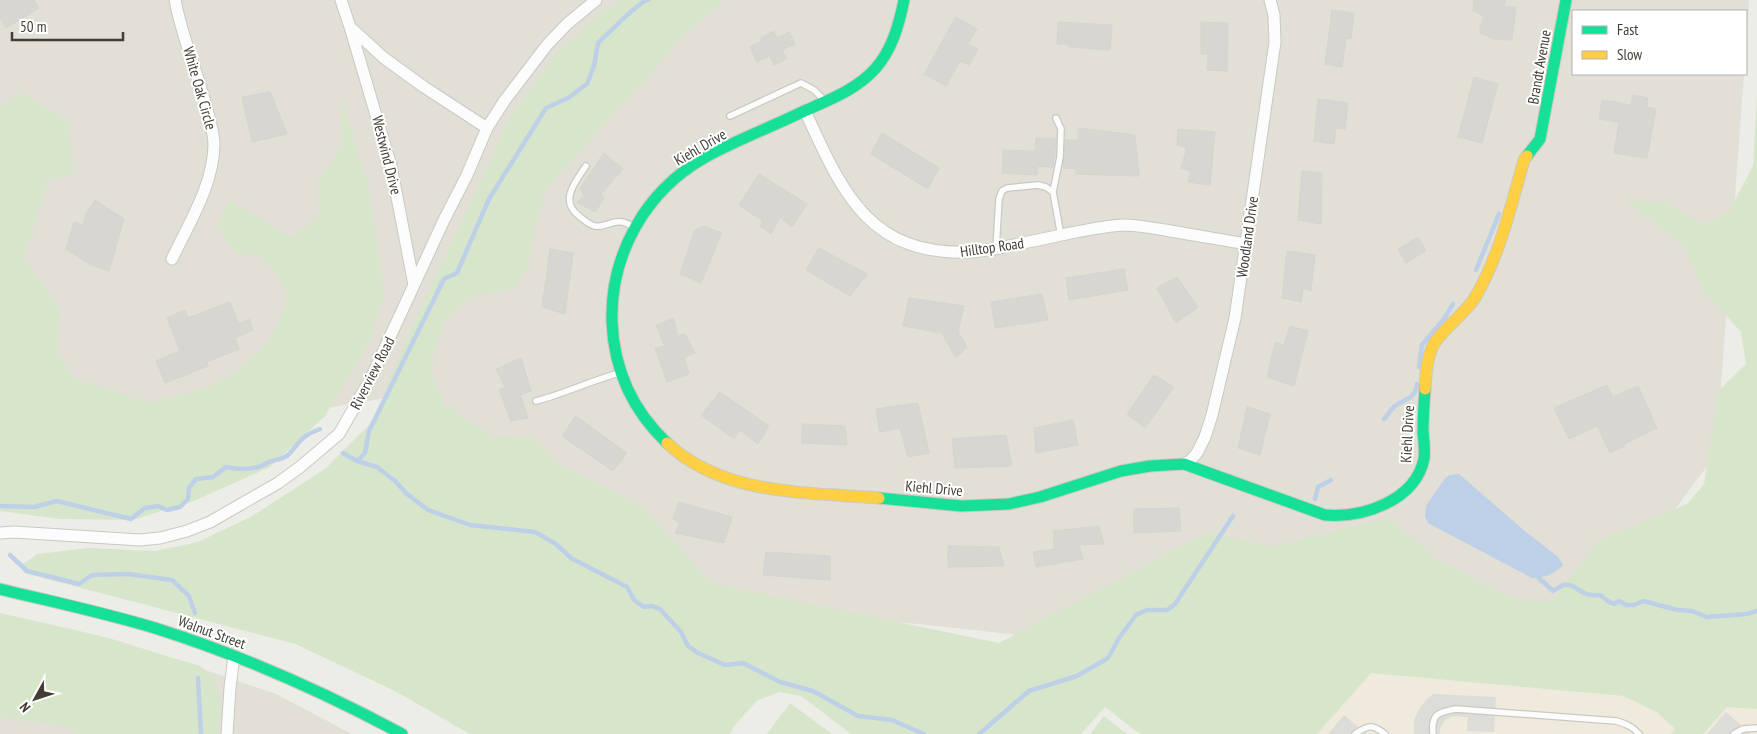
<svg xmlns="http://www.w3.org/2000/svg" width="1757" height="734" font-family="'PT Sans Narrow',sans-serif">
	<style>
		.residential { fill: #e1dfd6 }
		.commercial { fill: #efeadc }
		.green { fill: #d7e6ca }
		.parking { fill: #dcdcd8 }
		.water { fill: #bdd0e7 }
		.lines { fill: none; stroke-linecap: round; stroke-linejoin: round }
		.stream { stroke: #bdd0e7; stroke-width: 4.5 }
		.building { fill: #d7d6d1; stroke: #d5d4ce }
		.lane-casing { stroke: #c9c9c4; stroke-width: 8 }
		.street-casing { stroke: #c9c9c4; stroke-width: 13 }
		.fast-casing { stroke: #cccabf; stroke-width: 13 }
		.slow-casing { stroke: #cccabf; stroke-width: 13 }
		.lane { stroke: #fcfcfc; stroke-width: 5.5 }
		.street { stroke: #fcfcfc; stroke-width: 11 }
		.fast { stroke: #16e098; stroke-width: 11 }
		.slow { stroke: #ffcf43; stroke-width: 11 }
		.labels { text-anchor: middle; dominant-baseline: central; stroke-width: 4; stroke-linejoin: round; paint-order: stroke }
		.street-label { font-size: 15px; fill: #423e35; stroke: #fff }
	</style>
	<rect width="100%" height="100%" fill="#edede8"/>
	<!-- residential -->
	<path class="residential" d="M0,0H1749L1746,51V11H1573V74H1744L1716,454L1591,622L1027,636L697,600L405,395L164,435L18,360L0,313Z
		M0,614L120,641L276,694L352,734H0Z"/>
	<!-- commercial -->
	<path class="commercial" d="M1371,673L1757,709V734H1317Z"/>
	<!-- green -->
	<path class="green" d="M622,0H723L684,35L546,189L536,223L528,267L515,288L471,297L445,319L429,368L444,404L491,436L533,438L558,464L642,507L711,583L999,643L1209,532L1271,547L1390,518L1431,556L1512,599L1552,602L1598,541L1687,504L1704,484L1719,390L1746,364L1741,332L1704,291L1683,244L1624,199L1665,203L1706,225L1728,213L1753,166L1757,95V709L1727,707L1703,734H1671L1675,729L1657,712L1623,696L1371,673L1317,734H1140L1105,707L1081,734H851L801,696L779,692L758,700L734,726L730,734H470L395,691L295,644L24,573L22,565L37,554L88,548L155,551L198,542L252,516L325,469L374,420L405,343L510,118L556,53L604,11Z
		M19,93L68,121L73,174L48,180L23,258L60,310L57,349L71,377L150,403L203,389L229,377L262,349L276,329L288,298L277,273L259,255C229,254 230,249 218,223L230,200L291,238L320,216L318,180L335,158L342,141L341,97L369,189L384,294L370,340L325,416L270,467L194,501L133,520L60,519L0,511V107Z
		M0,613L97,635L200,666L215,678L221,701L219,734H79L69,727L0,717Z
		M790,703L832,734H767Z
		M1104,716L1127,734H1090Z"/>
	<!-- parking -->
	<path class="parking" d="M1433,694L1496,697L1494,732L1467,731L1468,717L1453,716L1445,720L1440,728V734H1414V720L1419,709L1426,700Z
		M1726,712L1751,734H1707Z
		M1344,715L1367,734H1328Z"/>
	<!-- water -->
	<path class="water" d="M1459,474L1526,532L1558,557L1563,565C1554,574 1544,578 1532,578L1428,523L1425,516L1426,506L1445,478L1450,475Z"/>
	<g class="lines">
		<!-- stream -->
		<path class="stream" d="M1476,270L1499,214
			M1419,367L1422,345L1444,319L1453,304
			M1384,419C1388,415 1391,409 1395,406C1403,400 1416,399 1417,384
			M343,453L357,461L377,467L395,481L407,494L428,510L470,525L535,532L556,544L571,558L627,587L634,600L644,607L652,606L660,609L681,632L688,646L698,653L725,665L743,663L780,682L813,691L858,716L892,720L924,734
			M357,461L365,453L369,431L444,279L457,273L489,199L546,108L568,98L587,84L594,66L598,43L627,15L643,2L648,0
			M1315,499L1318,487L1331,480
			M0,506L34,507L57,501L131,519L145,508L158,506L167,510L180,507L188,499L189,488L196,479L213,477L226,467C236,469 248,470 258,467C263,466 267,462 272,461C279,459 285,459 290,453C302,439 302,436 320,429
			M10,555L27,571L79,584L92,575L128,574L172,580L189,596L195,613
			M1539,578L1553,591C1557,589 1560,586 1564,585C1578,583 1580,598 1600,595L1608,601L1614,604L1619,601L1626,605H1634L1643,601L1678,610L1692,611L1707,617L1746,614L1757,611
			M198,678L201,734
			M979,734L1029,691L1077,676L1108,658L1119,638L1136,615L1147,610H1167L1175,604L1233,516"/>
	</g>
	<!-- building -->
	<path class="building" d="M0,0H34L39,8L6,28L0,18Z
		M1474,0H1506L1504,7H1516L1512,40L1494,39L1480,33V26L1484,16L1473,11Z
		M1332,10L1354,13L1351,39L1346,38L1342,67L1325,64Z
		M956,17L977,29L968,44L978,49L969,65L960,61L946,86L924,74Z
		M1058,22L1112,25L1110,50L1069,47V44H1057Z
		M1201,22L1228,23L1227,71L1207,70L1208,54H1201Z
		M774,31L777,38L789,32L795,44L782,50L787,59L774,65L770,56L757,62L750,47L762,41L761,38Z
		M1474,77L1498,84L1482,143L1458,137Z
		M270,92L287,134L252,142L242,97Z
		M1633,95L1648,98L1647,107L1656,109L1647,158L1614,153L1619,122L1599,119L1602,100L1631,105Z
		M1318,99L1348,103L1345,129L1336,128L1334,144L1314,141Z
		M1078,128L1135,135L1139,176L1076,174V169L1063,168L1065,140H1078Z
		M1178,129L1215,132L1210,185L1188,182L1191,171L1181,168L1187,148L1177,145Z
		M882,133L939,168L928,189L871,154Z
		M1036,138L1056,139L1053,167L1037,166V175L1002,173L1003,150L1035,151Z
		M604,153L623,169L601,194L604,198L595,212L577,202L584,196L580,188Z
		M1302,171L1322,173L1321,224L1298,220Z
		M759,174L807,204L792,227L780,217L771,234L760,226L763,221L739,205Z
		M95,200L124,219L109,271L91,265L66,249L74,222L83,225L86,213Z
		M704,226L722,233L701,283L680,274L695,230Z
		M1418,237L1426,251L1406,263L1398,249Z
		M819,248L867,274L850,296L806,270Z
		M550,249L573,253L565,314L542,307Z
		M1287,251L1315,255L1311,291L1303,288L1301,302L1282,298Z
		M1124,269L1128,290L1069,300L1066,278Z
		M1177,277L1198,307L1176,323L1157,288Z
		M1042,294L1048,320L995,328L991,302Z
		M909,298L964,306L958,332L967,347L956,358L942,333L903,326Z
		M230,302L239,324L249,319L253,330L235,338L239,349L207,362L208,366L165,383L156,361L180,351L167,318L185,310L188,318Z
		M673,318L678,336L685,334L695,353L684,357L689,374L667,382L655,348L665,346L656,326Z
		M1290,326L1308,331L1294,386L1267,377L1275,342L1284,345Z
		M521,358L531,391L520,395L528,418L511,421L499,390L505,387L496,369Z
		M1154,375L1174,387L1145,428L1127,414Z
		M1607,385L1613,397L1638,386L1657,428L1624,444L1625,446L1610,453L1597,426L1569,439L1554,408Z
		M720,392L769,426L758,444L740,430L734,439L701,415Z
		M918,403L929,453L908,457L900,428L880,432L876,409Z
		M1247,407L1270,414L1260,455L1238,448Z
		M576,416L627,453L613,471L562,436Z
		M1073,420L1078,445L1036,453L1034,428Z
		M802,424L845,426L847,445L802,443Z
		M1006,435L1012,466L955,468L952,439Z
		M679,502L732,517L724,543L675,533L680,523L673,519Z
		M1179,508L1181,531L1134,533V509Z
		M1099,526L1104,544L1079,545L1083,559L1036,567L1033,552L1054,549V531Z
		M948,546L999,547L1004,566L948,567Z
		M766,552L830,556V580L763,575Z"/>
	<g class="lines">
		<defs>
			<path id="lane" d="M730,116L801,83L814,90L824,100
				M1056,118L1061,129L1060,157L1053,192L1061,236
				M586,166C575,182 559,201 579,216C584,220 589,225 595,226C604,228 612,220 622,222C625,222 629,225 633,226
				M996,248L999,199L1002,191L1007,188L1038,185L1046,187L1053,192
				M536,401C564,394 590,381 619,373
				M1355,734C1368,725 1372,724 1385,734
				M1433,734C1431,714 1438,712 1456,709L1616,721C1626,724 1632,726 1639,734
				M1734,734L1743,729L1757,728"/>
			<path id="street" d="M341,0L350,27L384,58L424,87L487,128
				M350,27L391,166L414,285
				M805,111C842,191 868,256 970,252C991,251 1013,245 1033,241C1063,235 1093,227 1123,225C1137,225 1151,228 1165,230C1192,235 1219,239 1247,244
				M172,259C189,223 214,184 214,144C214,133 210,121 207,110C198,73 182,38 175,0
				M1184,464L1190,461L1197,453L1205,437L1212,415L1235,318L1275,42L1274,15L1270,0
				M0,533L14,532L140,540L160,538L187,531L210,522L278,483L300,467L339,434L371,378L444,220L467,175L487,128L505,100L547,45L567,24L596,0
				M227,734L230,688L234,656"/>
			<path id="fast" d="M1527,156L1540,139L1566,0
				M667,443C632,410 614,369 612,322C610,254 646,191 704,158C734,141 769,128 800,113C826,101 855,91 875,69C892,50 899,25 904,0
				M879,498L961,506L1009,504L1040,497L1121,471L1150,466L1184,464L1325,515C1363,518 1415,501 1424,459C1425,450 1424,440 1423,432C1423,417 1424,404 1425,389
				M0,589C53,602 106,613 158,629C243,656 324,692 402,734"/>
			<path id="slow" d="M1425,389C1426,376 1426,361 1432,348C1439,331 1465,315 1476,296C1500,254 1511,206 1524,160L1527,156
				M667,443C723,496 807,492 879,498"/>
		</defs>
		<!-- lane casing -->
		<use href="#lane" class="lane-casing"/>
		<!-- street casing -->
		<use href="#street" class="street-casing"/>
		<!-- fast casing -->
		<use href="#fast" class="fast-casing"/>
		<!-- slow casing -->
		<use href="#slow" class="slow-casing"/>
		<!-- lane -->
		<use href="#lane" class="lane"/>
		<!-- street -->
		<use href="#street" class="street"/>
		<!-- fast -->
		<use href="#fast" class="fast"/>
		<!-- slow -->
		<use href="#slow" class="slow"/>
	</g>
	<g class="labels">
		<!-- street labels -->
		<g class="street-label">
			<text transform="translate(1539 67) rotate(-80)">Brandt Avenue</text>
			<text transform="translate(200 88) rotate(74)">White Oak Circle</text>
			<text transform="translate(700 147) rotate(-30)">Kiehl Drive</text>
			<text transform="translate(387 155) rotate(76)">Westwind Drive</text>
			<text transform="translate(1247 237) rotate(-82)">Woodland Drive</text>
			<text transform="translate(992 247) rotate(-8)">Hilltop Road</text>
			<text transform="translate(372 373) rotate(-63)">Riverview Road</text>
			<text transform="translate(1407 434) rotate(-87)">Kiehl Drive</text>
			<text transform="translate(934 488) rotate(5)">Kiehl Drive</text>
			<text transform="translate(212 632) rotate(20)">Walnut Street</text>
		</g>
	</g>
	<!-- legend -->
	<rect x="1572" y="10" width="175" height="65" fill="#ffffff" stroke="#b3b2ae"/>
	<rect x="1582" y="26" width="25" height="8" fill="#16e098" stroke="#b3b2ae"/>
	<text x="1617" y="35" font-size="15" fill="#423e35">Fast</text>
	<rect x="1582" y="51" width="25" height="8" fill="#ffcf43" stroke="#b3b2ae"/>
	<text x="1617" y="60" font-size="15" fill="#423e35">Slow</text>
	<!-- north arrow -->
	<g transform="translate(35 699) rotate(230)" stroke="#ffffff" stroke-width="4" paint-order="stroke">
	<path d="M0-4L9 19L0 12L-9 19Z" fill="#423e35"/>
	<text y="-8" font-size="14" font-weight="bold" text-anchor="middle" fill="#423e35">N</text>
	</g>
	<!-- scale -->
	<path d="M12 32v8h111v-8" fill="none" stroke="#423e35" stroke-width="2.5"/>
	<text x="20" y="32" font-size="15" fill="#423e35" stroke="#ffffff" stroke-width="4" paint-order="stroke">50 m</text>
</svg>
